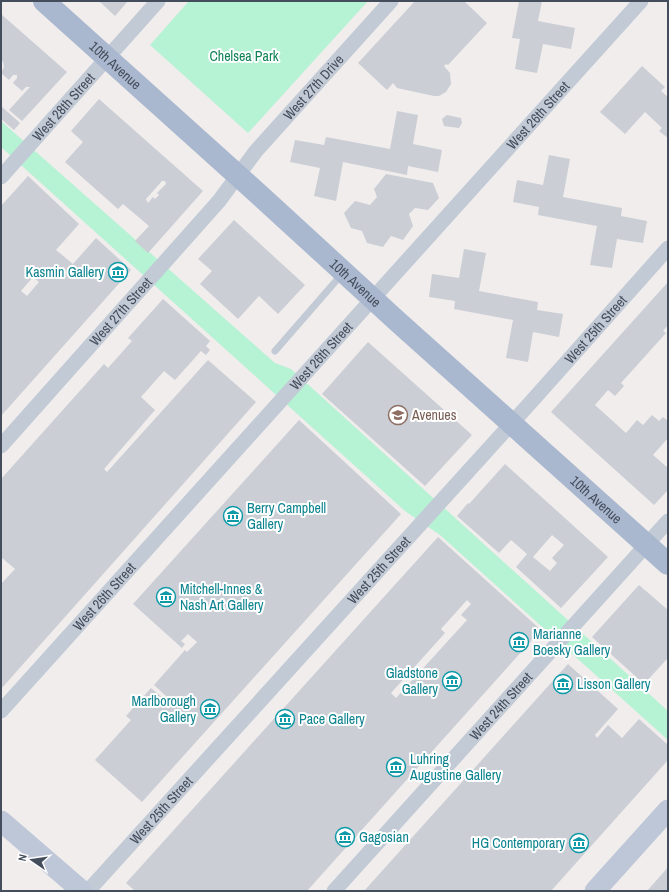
<svg xmlns="http://www.w3.org/2000/svg" width="669" height="892" font-family="'Archivo Narrow',sans-serif">
	<style>
		.green { fill: #b6f2d4 }
		.building { fill: #cbced5; fill-rule: evenodd }
		.lines { fill: none; stroke-linecap: round; stroke-linejoin: round }
		.service { stroke: #c2cad6; stroke-width: 7 }
		.minor { stroke: #c2cad6; stroke-width: 15 }
		.secondary { stroke: #bdc7d8; stroke-width: 21 }
		.primary { stroke: #aab8cf; stroke-width: 22 }
		.labels { text-anchor: middle; dominant-baseline: central; stroke-width: 4; stroke-linejoin: round; paint-order: stroke }
		.park-label { font-size: 14px; fill: #0f8256; stroke: #fff }
		.street-label { font-size: 14px; fill: #444d5c; stroke: #fff }
		.culture-label { font-size: 14px; fill: #0d838f; stroke: #fff; text-anchor: start }
		.education-label { font-size: 14px; fill: #785e54; stroke: #fff; text-anchor: start }
	</style>
	<rect width="100%" height="100%" fill="#f0edec"/>
	<!-- green -->
	<path class="green" d="M189,1H368L248,133L150,45Z
		M1,121L275,363L291,369L668,711V740L440,535L405,511L1,147Z"/>
	<!-- building -->
	<path class="building" d="M99,1H128L115,16Z
		M415,1H464L487,23L448,65L446,64L444,66L450,73L451,84L446,92L439,96H434L397,88L393,83L387,90L358,63Z
		M519,1H542L538,21L575,28L571,49L543,44L537,73L515,69L520,39L512,38Z
		M1,14L67,72L22,121L9,110L30,87H26L22,91L13,83L17,78V75H13L9,80L1,73L4,67L3,61L1,63Z
		M642,66L665,87L661,91L668,97V138L659,131L662,128L645,112L625,134L600,112Z
		M99,99L203,191L148,253L135,241L149,226L123,204L118,209L65,162L83,142L71,131ZM162,181H165L166,184L157,193L159,195L155,199L153,197L148,203L146,199Z
		M1,106L20,123L14,130L1,119Z
		M397,111L418,115L413,144L442,150L438,172L408,166L407,175L343,162L336,201L314,196L320,168L290,162L295,140L324,145L326,137L390,149Z
		M447,115L461,118L462,123L459,128L444,126L442,119Z
		M549,155L570,159L563,197L622,208L621,216L647,221L643,243L617,239L612,268L590,265L597,226L538,215L539,207L513,202L517,180L543,185Z
		M386,174L433,183L439,198L428,210L415,208L409,214L413,226L403,240L391,236L383,247L367,243L362,231L351,228L344,213L355,201L370,205L377,197L374,189Z
		M28,176L79,224L56,250L73,264L96,238L131,270L1,416V206ZM33,277L39,282L27,296L21,291Z
		M234,220L305,285L278,314L259,296L238,319L200,284L212,271L198,259Z
		M464,249L486,253L479,291L538,302L537,310L563,314L559,337L533,332L528,362L506,358L513,320L454,309L455,301L429,297L432,274L459,278Z
		M668,282V325L663,331L666,333L621,383L624,386L615,396L608,390L595,405L626,433L637,420L643,425L652,415L659,421L663,417L668,421V438L653,455L668,468V490L654,505L551,412Z
		M163,299L210,341L206,346L210,350L206,355L201,351L175,380L164,371L141,397L155,410L104,469L107,472L208,360L256,402L1,689V584L15,569L1,557V479L104,364L108,368L132,341L128,338Z
		M368,342L472,435L425,486L322,394Z
		M299,420L401,514L142,802L95,760L131,720L126,716L151,688L164,699L166,696L154,685L185,650L187,652L197,642L188,634L181,641L185,644L182,648L133,604Z
		M505,464L608,557L561,608L516,567L527,554L511,540L499,553L457,516L468,503L469,504ZM552,535L564,545L552,558L557,563L550,571L533,557Z
		M438,537L541,630L307,891H135L126,883ZM467,600L471,604L461,615L467,620L396,698L391,693L445,633L441,629Z
		M639,585L668,610V660L667,659L644,684L592,637Z
		M568,664L618,709L595,735L597,738L608,725L622,738L639,719L668,745V760L551,891H364Z
		M668,867V891H647L663,873Z"/>
	<g class="lines">
		<!-- service -->
		<path class="service" d="M275,351L342,274"/>
		<!-- minor -->
		<g class="minor">
			<path id="s1" d="M1,177L158,1"/>
			<path id="s2" d="M1,446L219,201L256,151L391,1"/>
			<path id="s3" d="M1,711L641,1"/>
			<path id="s4" d="M88,891L531,402L668,248"/>
			<path id="s5" d="M334,891L668,521"/>
		</g>
		<!-- secondary -->
		<path class="secondary" d="M1,821L82,891
			M595,891L668,810"/>
		<!-- primary -->
		<path class="primary" id="s6" d="M44,1L254,190L397,321L668,564"/>
	</g>
	<!-- icons -->
	<defs>
		<symbol id="museum-ring" viewBox="-11 -11 22 22"><circle r="9.5" fill="#fff" stroke="#0f9aa8" stroke-width="1.5"/><path d="M0-6L6-3V-2H-6V-3ZM-5-1h2V3h-2ZM-1-1h2V3h-2ZM3-1h2V3H3ZM-6 4H6V6H-6Z" fill="#0f9aa8"/></symbol>
		<symbol id="school-ring" viewBox="-11 -11 22 22"><circle r="9.5" fill="#fff" stroke="#8d6e63" stroke-width="1.5"/><path d="M0-5L7-2L0 1L-7-2ZM-4 1L0 2.5L4 1V4Q0 6-4 4Z" fill="#8d6e63"/></symbol>
	</defs>
	<g fill-rule="evenodd">
		<use href="#museum-ring" x="107" y="261" width="22" height="22"/>
		<use href="#school-ring" x="387" y="404" width="22" height="22"/>
		<use href="#museum-ring" x="222" y="505" width="22" height="22"/>
		<use href="#museum-ring" x="155" y="586" width="22" height="22"/>
		<use href="#museum-ring" x="508" y="631" width="22" height="22"/>
		<use href="#museum-ring" x="441" y="670" width="22" height="22"/>
		<use href="#museum-ring" x="552" y="673" width="22" height="22"/>
		<use href="#museum-ring" x="199" y="698" width="22" height="22"/>
		<use href="#museum-ring" x="274" y="708" width="22" height="22"/>
		<use href="#museum-ring" x="385" y="756" width="22" height="22"/>
		<use href="#museum-ring" x="334" y="826" width="22" height="22"/>
		<use href="#museum-ring" x="568" y="832" width="22" height="22"/>
	</g>
	<g class="labels">
		<!-- park labels -->
		<g class="park-label">
			<text x="244" y="56">Chelsea Park</text>
		</g>
		<!-- street labels -->
		<g class="street-label">
			<text stroke="none"><textPath href="#s6" startOffset="96">10th Avenue</textPath></text>
			<text stroke="none"><textPath href="#s2" startOffset="476">West 27th Drive</textPath></text>
			<text stroke="none"><textPath href="#s1" startOffset="94">West 28th Street</textPath></text>
			<text stroke="none"><textPath href="#s3" startOffset="802">West 26th Street</textPath></text>
			<text stroke="none"><textPath href="#s6" startOffset="420">10th Avenue</textPath></text>
			<text stroke="none"><textPath href="#s2" startOffset="180">West 27th Street</textPath></text>
			<text stroke="none"><textPath href="#s4" startOffset="757">West 25th Street</textPath></text>
			<text stroke="none"><textPath href="#s3" startOffset="478">West 26th Street</textPath></text>
			<text stroke="none"><textPath href="#s6" startOffset="744">10th Avenue</textPath></text>
			<text stroke="none"><textPath href="#s4" startOffset="433">West 25th Street</textPath></text>
			<text stroke="none"><textPath href="#s3" startOffset="154">West 26th Street</textPath></text>
			<text stroke="none"><textPath href="#s5" startOffset="249">West 24th Street</textPath></text>
			<text stroke="none"><textPath href="#s4" startOffset="109">West 25th Street</textPath></text>
		</g>
		<!-- culture labels -->
		<g class="culture-label">
			<text x="104" y="272" text-anchor="end">Kasmin Gallery</text>
			<text x="247" y="508">Berry Campbell<tspan x="247" dy="16">Gallery</tspan></text>
			<text x="180" y="589">Mitchell-Innes &amp;<tspan x="180" dy="16">Nash Art Gallery</tspan></text>
			<text x="533" y="634">Marianne<tspan x="533" dy="16">Boesky Gallery</tspan></text>
			<text x="438" y="673" text-anchor="end">Gladstone<tspan x="438" dy="16">Gallery</tspan></text>
			<text x="577" y="684">Lisson Gallery</text>
			<text x="196" y="701" text-anchor="end">Marlborough<tspan x="196" dy="16">Gallery</tspan></text>
			<text x="299" y="719">Pace Gallery</text>
			<text x="410" y="759">Luhring<tspan x="410" dy="16">Augustine Gallery</tspan></text>
			<text x="359" y="837">Gagosian</text>
			<text x="565" y="843" text-anchor="end">HG Contemporary</text>
		</g>
		<!-- education labels -->
		<g class="education-label">
			<text x="412" y="415">Avenues</text>
		</g>
	</g>
	<!-- border -->
	<rect width="669" height="892" fill="none" stroke="#444d5c" stroke-width="4"/>
	<!-- north arrow -->
	<g transform="translate(32 860) rotate(283)" stroke="#ffffff" stroke-width="3" paint-order="stroke">
	<path d="M0-3L7 15L0 10L-7 15Z" fill="#444d5c"/>
	<text y="-6" font-size="11" font-weight="bold" text-anchor="middle" fill="#444d5c">N</text>
	</g>
</svg>
